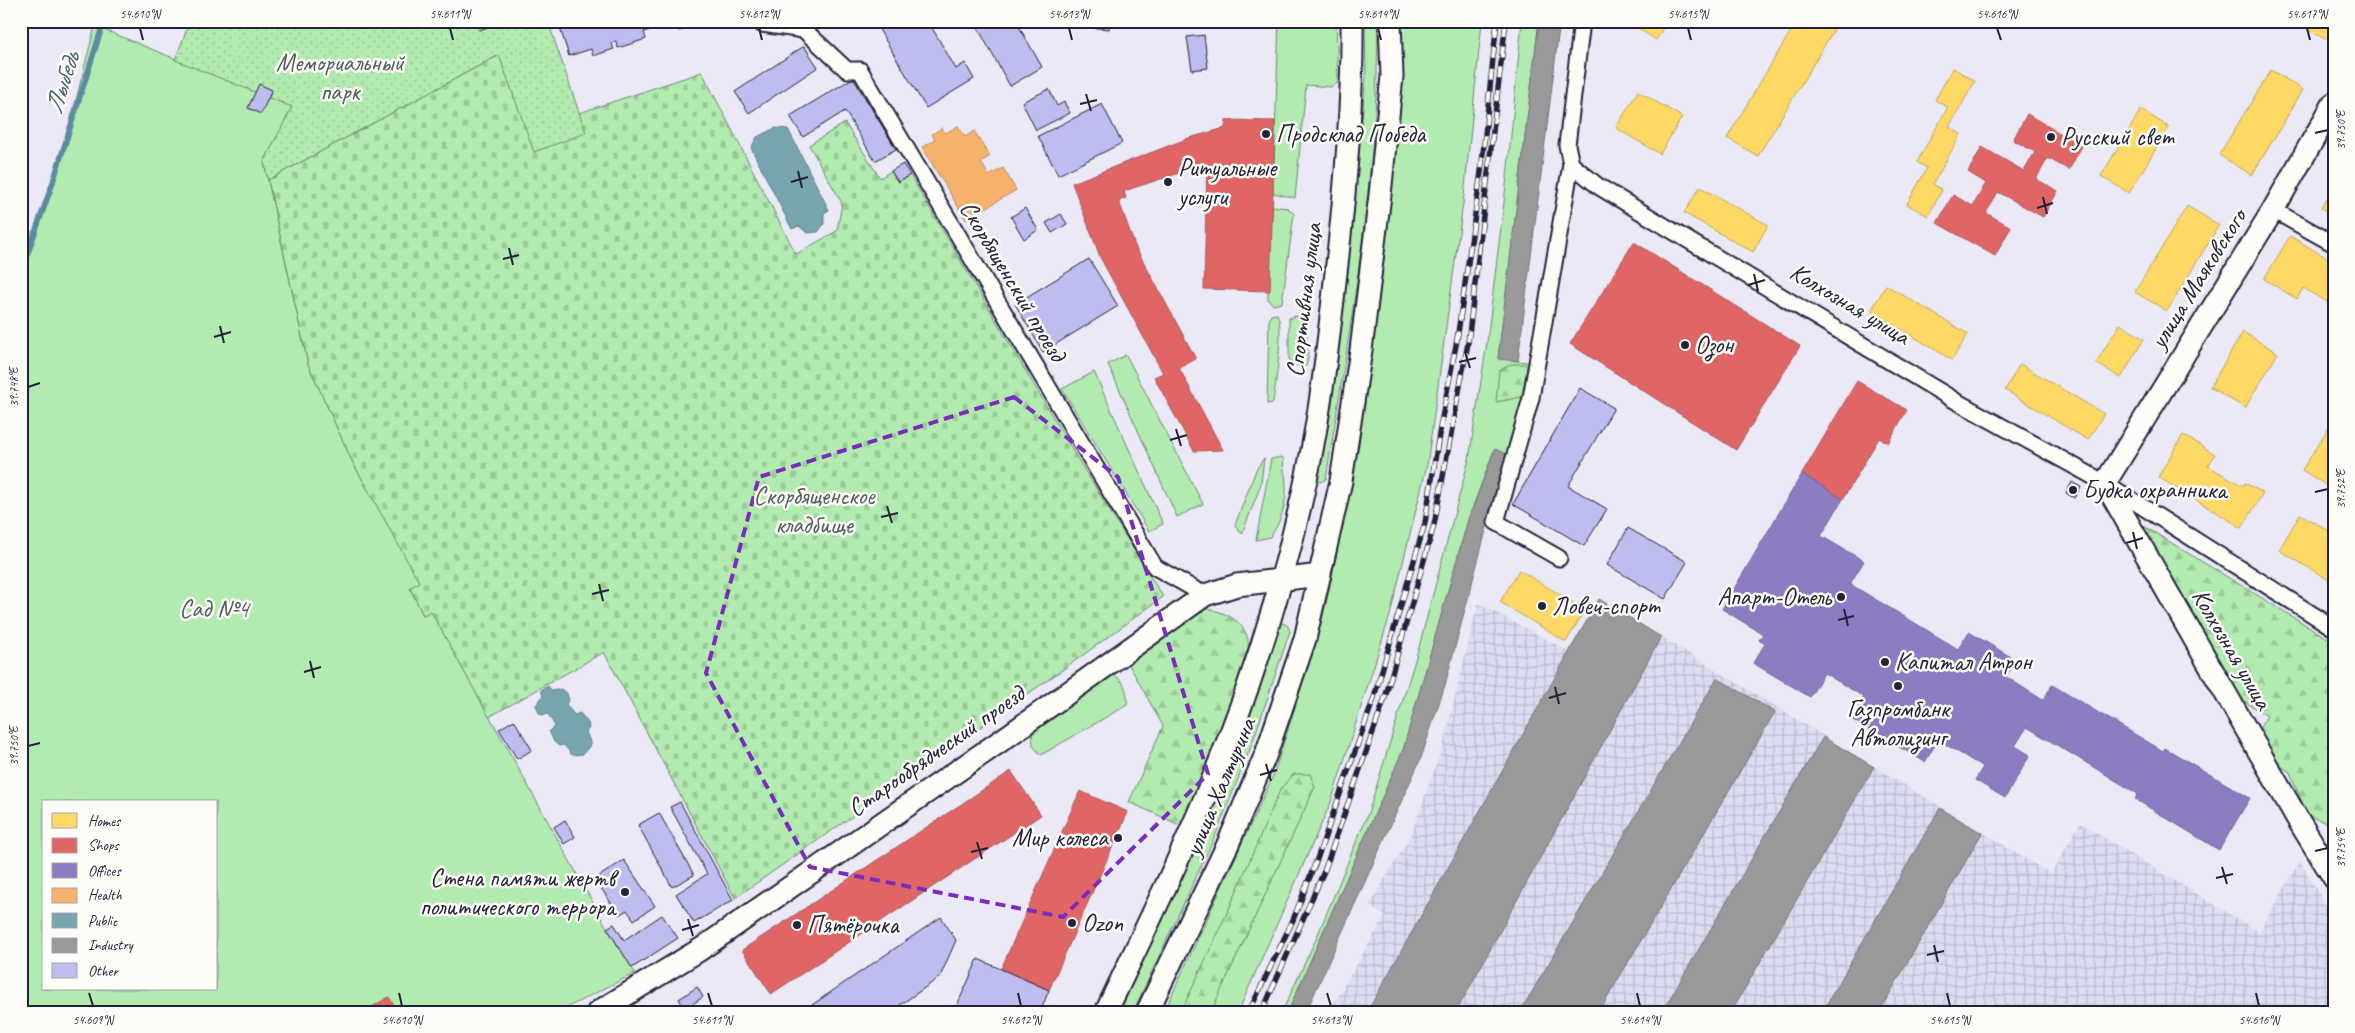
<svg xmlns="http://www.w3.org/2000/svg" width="2355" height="1033" font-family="Caveat,sans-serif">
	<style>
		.industrial { fill: url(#industrial-grid) }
		.green { fill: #b2ebaf; stroke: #6a8675; fill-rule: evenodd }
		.forest { fill: url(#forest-firs); stroke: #6a8675 }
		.cemetery { fill: url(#cemetery-stones); stroke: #6a8675 }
		.park { fill: url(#park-dots); stroke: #6a8675 }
		.homes { fill: #ffd966; stroke: #bda259 }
		.shops { fill: #e06666; stroke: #a75259 }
		.offices { fill: #8e7cc3; stroke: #6e619a }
		.health { fill: #f6b26b; stroke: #b6875d }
		.public { fill: #76a5af; stroke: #5d7e8c }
		.industry { fill: #999; stroke: #75757d }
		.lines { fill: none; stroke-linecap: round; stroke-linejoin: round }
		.stream { stroke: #5d8aa0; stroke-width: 5.5 }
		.building { fill: #bdbdef; stroke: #22223b }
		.street-casing { stroke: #22223b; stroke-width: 19 }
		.secondary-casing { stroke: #22223b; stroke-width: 25 }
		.street { stroke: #fdfcf7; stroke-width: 15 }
		.secondary { stroke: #fdfcf7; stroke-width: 21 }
		.rail-casing { stroke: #22223b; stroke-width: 5.5 }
		.rail { stroke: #fdfcf7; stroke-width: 4; stroke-dasharray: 11; stroke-linecap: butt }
		.marked { fill: none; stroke: #7b2cbf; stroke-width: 4; stroke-dasharray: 10 6; stroke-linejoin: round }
		.ticks { fill: none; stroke: #22223b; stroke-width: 2 }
		.poi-dot { fill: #22223b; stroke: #fdfcf7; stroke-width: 2 }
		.labels { text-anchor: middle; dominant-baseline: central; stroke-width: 5; stroke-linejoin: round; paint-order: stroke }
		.park-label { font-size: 25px; fill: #4d5e5e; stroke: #fdfcf7 }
		.poi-label { font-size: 25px; fill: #22223b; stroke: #fdfcf7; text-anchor: start }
		.street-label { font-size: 25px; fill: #22223b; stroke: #fdfcf7 }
		.water-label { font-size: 26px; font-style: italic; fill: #445f76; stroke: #fdfcf7 }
		.neatline { fill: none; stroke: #22223b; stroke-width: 2 }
		.ticks-label { font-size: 12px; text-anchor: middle; fill: #22223b }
	</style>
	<defs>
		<pattern id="industrial-grid" width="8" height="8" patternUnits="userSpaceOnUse" patternTransform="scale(1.25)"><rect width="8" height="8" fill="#dcdcf3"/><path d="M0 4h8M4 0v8" fill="none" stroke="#bcbcd1"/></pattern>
		<pattern id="forest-firs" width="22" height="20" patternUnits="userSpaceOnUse" patternTransform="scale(1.25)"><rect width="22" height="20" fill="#b2ebaf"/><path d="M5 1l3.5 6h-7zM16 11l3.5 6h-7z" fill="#99c997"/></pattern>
		<pattern id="cemetery-stones" width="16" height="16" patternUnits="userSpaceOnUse" patternTransform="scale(1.25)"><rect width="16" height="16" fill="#b2ebaf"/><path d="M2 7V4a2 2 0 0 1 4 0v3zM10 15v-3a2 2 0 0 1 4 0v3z" fill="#99c997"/></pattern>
		<pattern id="park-dots" width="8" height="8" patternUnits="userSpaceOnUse" patternTransform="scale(1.25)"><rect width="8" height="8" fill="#b2ebaf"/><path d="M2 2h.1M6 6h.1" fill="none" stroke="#99c997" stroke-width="1.8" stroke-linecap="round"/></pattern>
	</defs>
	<rect width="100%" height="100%" fill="#eae9f5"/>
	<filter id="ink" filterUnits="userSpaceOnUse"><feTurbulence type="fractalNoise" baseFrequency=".02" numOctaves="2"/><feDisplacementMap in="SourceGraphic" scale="10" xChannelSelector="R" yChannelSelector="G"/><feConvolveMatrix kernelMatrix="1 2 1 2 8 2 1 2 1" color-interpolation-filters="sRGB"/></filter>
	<g filter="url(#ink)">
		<!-- industrial -->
		<path class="industrial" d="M1599,599L2051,874L2080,823L2259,932L2300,861L2334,920V1012H1329L1385,916L1369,906L1411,835L1443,746L1478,603L1568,651Z"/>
		<!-- green -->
		<path class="green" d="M1279,21H1336L1338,83L1330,87L1306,85L1295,198L1273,193Z
			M1365,21H1378C1378,175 1350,328 1326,479L1321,482L1314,480L1355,192L1366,76Z
			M1397,21H1482L1464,196L1427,465L1390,615L1331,802L1238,1012H1164L1273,776L1319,632L1329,591L1347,499Z
			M1522,21H1539L1498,358L1532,363L1511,456L1494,450L1468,520L1403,750L1288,1012H1282L1316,939L1369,811L1419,647L1469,459L1487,342L1507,177Z
			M95,26L293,107L264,162L308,364L352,461L420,582L410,588L423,615L431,611L607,928L635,973L558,1012H21V231L35,232L61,158ZM44,802H216V989H44Z
			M1272,206L1288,208L1294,214L1282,303L1273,305L1268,299V291Z
			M1277,314C1285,329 1275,384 1273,403L1267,404L1269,321L1271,315Z
			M1296,316L1306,317L1308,359L1306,366L1293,365L1289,359V318Z
			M1126,355L1203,504L1177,517L1108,364Z
			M1094,372L1163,524L1149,531L1062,389Z
			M1282,457L1284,460C1282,468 1286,475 1286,484C1287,503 1281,522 1270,537L1256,540L1271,459Z
			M1264,458L1261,484L1242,534L1235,525L1256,470Z
			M1282,623L1287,625L1290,631L1252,744L1216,834L1133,1012H1120L1202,827L1277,626Z
			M1109,674C1124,677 1128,691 1127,705L1041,755L1033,746L1032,729Z"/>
		<!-- forest -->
		<path class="forest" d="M1511,364H1525L1527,367L1522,397L1496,402L1499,371Z
			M2132,519L2334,642V826L2307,815L2290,772L2249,745L2267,716L2229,691Z
			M1206,609C1223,611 1244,620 1248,640C1249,646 1247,654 1247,660L1182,826L1129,802L1163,726L1127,661L1192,615Z
			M1294,774H1310L1315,787L1211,1012H1181L1228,911L1281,788Z"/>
		<!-- cemetery -->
		<path class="cemetery" d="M499,55L585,133L579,113L702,72L796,254L837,231L842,203L809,145L845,123L880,178L891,171L898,182L910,175L1076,456L1163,597L1072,663L735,898L604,652L489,717L431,611L423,615L410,588L419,582L352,461L308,364L268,180Z"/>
		<!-- park -->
		<path class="park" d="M190,21H560L550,27L586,133L534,152L499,55L268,180L264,162L292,107L175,60Z"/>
		<!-- homes -->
		<path class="homes" d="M1628,21H1667L1656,40Z
			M1797,21H1839L1758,156L1727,138Z
			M2304,21H2334V44L2302,26Z
			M1953,68L1975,81L1949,127L1961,134L1933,184L1942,190L1928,216L1907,204L1927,168L1917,162L1948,107L1935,100Z
			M2271,70L2303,90L2252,175L2219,155Z
			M1638,91L1682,117L1660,154L1616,128Z
			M2141,110L2169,127L2129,193L2101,176Z
			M1700,187L1768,225L1753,252L1684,213Z
			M2334,187V215L2321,208Z
			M2187,206L2219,225L2167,311L2135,292Z
			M2290,236L2334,262V306L2303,288L2297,299L2264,279Z
			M1886,285L1968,334L1952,360L1871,311Z
			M2120,324L2144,339L2121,378L2096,363Z
			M2243,332L2278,353L2245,408L2210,387Z
			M2020,364L2104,414L2088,440L2005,390Z
			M2334,419V486L2332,489L2302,470Z
			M2183,435L2215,454L2208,466L2243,486L2245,483L2263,493L2242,528L2158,477Z
			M2300,514L2334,534V583L2279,550Z
			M1519,570L1585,610L1566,642L1500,602Z"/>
		<!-- shops -->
		<path class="shops" d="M2027,114L2082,146L2069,170L2048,158L2036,179L2058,191L2043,217L1998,192L1986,213L2011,227L1995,256L1937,223L1953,195L1973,206L1986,183L1968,172L1982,147L2024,171L2035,152L2013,140Z
			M1226,120L1275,121L1270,291L1204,289L1207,164L1124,191L1126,198L1119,201L1135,246L1196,359L1179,368L1223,450L1194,451L1154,377L1163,373L1101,259L1072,183L1189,138L1225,128Z
			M1634,242L1800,346L1736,450L1570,344Z
			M1857,381L1907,410L1888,443L1879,438L1843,499L1802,474Z
			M1011,771L1041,815L771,994L742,950Z
			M1080,791L1128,812L1049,990L1001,969Z
			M389,997L398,1012H363Z"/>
		<!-- offices -->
		<path class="offices" d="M1802,474L1843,499L1821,536L1864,561L1850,584L1958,649L1969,632L2016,660L2006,677L2043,700L2052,685L2163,751L2165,748L2250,798L2219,850L2135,799L2138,794L2027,727L2015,746L2030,755L2005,798L1975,780L1983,767L1938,740L1925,762L1851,719L1864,697L1824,673L1810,697L1753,663L1765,644L1759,640L1763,634L1722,609Z"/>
		<!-- health -->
		<path class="health" d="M958,126L965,137L974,131L990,156L981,162L989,176L1003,168L1016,190L966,220L922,147L935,140L932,134L942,128L946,133Z"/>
		<!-- public -->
		<path class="public" d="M775,128L788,129L829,210L824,213V224L818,232L807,233L799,226L792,229L751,148L757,137Z
			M548,686L552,691L560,689L566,692L569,699L566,704L574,715L580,713L588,723L589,728L586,732L591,744L583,754L572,755L564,745L559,746L554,742L549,731L555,726L548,714L542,715L539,713L536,705L543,696L541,690Z"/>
		<!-- industry -->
		<path class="industry" d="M1539,21H1560L1518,361L1498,359Z
			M1495,449L1511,456L1492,508L1445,685L1421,758L1306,1012H1288L1403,750L1468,520Z
			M1599,599L1661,637L1456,1012H1367Z
			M1717,678L1775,712L1599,1012H1520Z
			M1823,737L1874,767L1731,1012H1662Z
			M1940,808L1982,833L1879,1012H1822Z"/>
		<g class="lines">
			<!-- stream -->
			<path class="stream" d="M21,272L52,185L104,21"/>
		</g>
		<!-- building -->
		<path class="building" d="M476,21H506L479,30Z
			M571,21H676L644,32L646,39L618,48L616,41L611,43L614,49L593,56L591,49L569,56L559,25Z
			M676,21H692L694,26L679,31Z
			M874,21H928L956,69L965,63L974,79L926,108Z
			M974,21H1016L1042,67L1010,86Z
			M1062,21H1110L1109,29L1061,25Z
			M1204,35L1208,68L1192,70L1187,37Z
			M804,46L818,67L749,113L735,92Z
			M853,78L896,149L875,161L845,111L803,137L790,116Z
			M259,84L272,90L261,114L248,108Z
			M1049,89L1057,106L1064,102L1070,113L1036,130L1022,102Z
			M1102,104L1122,143L1058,175L1038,136Z
			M903,164L910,175L898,182L891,171Z
			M1025,208L1038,230L1024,239L1011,217Z
			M1061,214L1067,224L1052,233L1046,223Z
			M1089,259L1118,306L1043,352L1015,304Z
			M1580,388L1614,408L1568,486L1607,509L1584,546L1513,504Z
			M2072,482L2081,487L2074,498L2066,493Z
			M1628,528L1687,562L1665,599L1607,565Z
			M514,720L532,750L517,759L499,729Z
			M680,802L733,900L694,923L676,894L707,874L670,807Z
			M659,813L694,875L672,887L638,825Z
			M565,820L575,837L564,844L554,827Z
			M624,860L655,906L634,920L627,910L619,915L595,879Z
			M662,915L678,938L632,968L607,928L614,924L624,940Z
			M941,917L956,940L940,977L890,1012H808L806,1009Z
			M978,959L1049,990L1040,1012H954Z
			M697,987L703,997L685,1009L679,999Z"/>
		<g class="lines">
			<defs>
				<path id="street" d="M761,21L762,24L804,30L847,70H860L1155,567L1205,595
					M1571,164L1598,186L1954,400L2105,483L2334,628
					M2273,210L2334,244
					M1559,558L1496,522L1531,398L1571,164L1567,145L1582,21"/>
				<path id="secondary" d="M2334,103L2273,210L2105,483L2297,818L2334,878
					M598,1012L701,949L1012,733L1205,595L1237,585L1320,575
					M1106,1012C1148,923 1192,835 1227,743C1261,656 1288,565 1307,475C1322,405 1329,334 1337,264C1346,183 1353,103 1352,21
					M1147,1012L1228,844L1266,754L1305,639L1341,481L1361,350L1380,195L1392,76L1390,21"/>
			</defs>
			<!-- street casing -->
			<use href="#street" class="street-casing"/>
			<!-- secondary casing -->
			<use href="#secondary" class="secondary-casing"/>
			<!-- street -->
			<use href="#street" class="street"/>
			<!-- secondary -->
			<use href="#secondary" class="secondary"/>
			<defs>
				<path id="rail" d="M1249,1012L1293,920L1317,859L1373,701L1425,523L1440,428L1457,340L1481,172L1497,21
					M1262,1012L1325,869L1385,698L1434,525L1468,343L1506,21"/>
			</defs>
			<!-- rail casing -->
			<use href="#rail" class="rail-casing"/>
			<!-- rail -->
			<use href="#rail" class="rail"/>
		</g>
	</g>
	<!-- marked area -->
	<path class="marked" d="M1014,397L1118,477L1208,774L1063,917L810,867L706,673L759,477Z"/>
	<!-- ticks -->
	<path class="ticks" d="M140,28L143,40M450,28L453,40M759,28L762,40M1069,28L1072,40M1378,28L1381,40M1688,28L1691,40M1997,28L2001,40M2307,28L2310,40M1086,94L1091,111M1080,104L1097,100M2315,133L2328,130M798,171L802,188M791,182L808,177M2043,197L2047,214M2037,208L2053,203M509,248L513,265M503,259L519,255M1754,274L1758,291M1748,285L1765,280M220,326L224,343M214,337L231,332M1465,352L1470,368M1459,362L1476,358M28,387L40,383M1176,429L1181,446M1170,440L1187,435M2315,492L2328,489M887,506L892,523M881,517L898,513M2133,532L2137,549M2126,543L2143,538M599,584L603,601M592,594L609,590M1844,609L1848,626M1838,620L1854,616M310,661L314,678M304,672L321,667M1555,687L1559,704M1549,698L1566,693M28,746L40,743M1266,764L1271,781M1260,775L1277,770M977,842L982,859M2315,851L2328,848M971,852L988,848M2222,867L2227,884M2216,878L2233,874M688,919L693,936M682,930L699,925M1934,945L1938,962M1927,955L1944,951M89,993L93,1006M399,993L402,1006M708,993L712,1006M1018,993L1021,1006M1327,993L1331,1006M1637,993L1640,1006M1947,993L1950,1006M2256,993L2259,1006"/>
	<!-- markers -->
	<g class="poi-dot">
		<circle cx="1266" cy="134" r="5"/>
		<circle cx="2051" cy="137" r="5"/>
		<circle cx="1168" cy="182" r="5"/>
		<circle cx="1685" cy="345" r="5"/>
		<circle cx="2073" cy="490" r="5"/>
		<circle cx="1841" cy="597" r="5"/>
		<circle cx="1542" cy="606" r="5"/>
		<circle cx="1885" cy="662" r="5"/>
		<circle cx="1898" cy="686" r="5"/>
		<circle cx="1118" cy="838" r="5"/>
		<circle cx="625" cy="892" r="5"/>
		<circle cx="1072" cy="923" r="5"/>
		<circle cx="797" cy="925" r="5"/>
	</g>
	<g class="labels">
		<!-- park labels -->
		<g class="park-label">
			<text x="340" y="63">Мемориальный<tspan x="340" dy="29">парк</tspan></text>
			<text x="814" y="496">Скорбященское<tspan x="814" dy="29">кладбище</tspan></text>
			<text x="214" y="609">Сад №4</text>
		</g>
		<!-- poi labels -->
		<g class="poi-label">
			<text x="1276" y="134">Продсклад Победа</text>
			<text x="2061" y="137">Русский свет</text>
			<text x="1178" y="168">Ритуальные<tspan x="1178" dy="29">услуги</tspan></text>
			<text x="1695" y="345">Озон</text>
			<text x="2083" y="490">Будка охранника</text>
			<text x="1831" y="597" text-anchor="end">Апарт-Отель</text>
			<text x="1552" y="606">Ловеч-спорт</text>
			<text x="1895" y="662">Капитал Атрон</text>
			<text x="1898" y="709" text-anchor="middle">Газпромбанк<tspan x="1898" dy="29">Автолизинг</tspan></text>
			<text x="1108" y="838" text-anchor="end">Мир колеса</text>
			<text x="615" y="878" text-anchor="end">Стена памяти жертв<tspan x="615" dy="29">политического террора</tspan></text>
			<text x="1082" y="923">Ozon</text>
			<text x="807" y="925">Пятёрочка</text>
		</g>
		<!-- street labels -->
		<g class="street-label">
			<text transform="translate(2198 279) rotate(-58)">улица Маяковского</text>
			<text transform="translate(1013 281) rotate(59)">Скорбященский проезд</text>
			<text transform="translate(1304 300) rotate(-83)">Спортивная улица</text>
			<text transform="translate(1850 304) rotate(31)">Колхозная улица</text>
			<text transform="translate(2232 649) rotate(60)">Колхозная улица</text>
			<text transform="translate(936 751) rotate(-35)">Старообрядческий проезд</text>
			<text transform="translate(1220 787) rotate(-67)">улица Халтурина</text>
		</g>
		<!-- water labels -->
		<g class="water-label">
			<text transform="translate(62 83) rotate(-72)">Лыбедь</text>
		</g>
	</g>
	<!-- margin -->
	<rect width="2355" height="1033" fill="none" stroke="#fdfcf7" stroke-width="55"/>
	<!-- legend -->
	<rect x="42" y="800" width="175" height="190" fill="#fdfcf7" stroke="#a5a5ac"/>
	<rect x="52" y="813" width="25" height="15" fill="#ffd966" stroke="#a5a5ac"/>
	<text x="88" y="826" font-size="15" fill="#22223b">Homes</text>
	<rect x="52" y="838" width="25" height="15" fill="#e06666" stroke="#a5a5ac"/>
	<text x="88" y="850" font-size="15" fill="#22223b">Shops</text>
	<rect x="52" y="863" width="25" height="15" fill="#8e7cc3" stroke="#a5a5ac"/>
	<text x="88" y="876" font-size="15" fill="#22223b">Offices</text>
	<rect x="52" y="888" width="25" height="15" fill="#f6b26b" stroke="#a5a5ac"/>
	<text x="88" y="900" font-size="15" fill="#22223b">Health</text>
	<rect x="52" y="913" width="25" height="15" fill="#76a5af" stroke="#a5a5ac"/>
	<text x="88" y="926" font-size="15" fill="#22223b">Public</text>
	<rect x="52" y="938" width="25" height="15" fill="#999999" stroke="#a5a5ac"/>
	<text x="88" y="950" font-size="15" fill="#22223b">Industry</text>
	<rect x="52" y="963" width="25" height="15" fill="#bdbdef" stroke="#a5a5ac"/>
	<text x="88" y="976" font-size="15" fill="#22223b">Other</text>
	<rect x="28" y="28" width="2300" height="978" class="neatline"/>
	<g class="ticks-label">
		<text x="140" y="18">54.610°N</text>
		<text x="450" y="18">54.611°N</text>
		<text x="759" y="18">54.612°N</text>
		<text x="1069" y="18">54.613°N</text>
		<text x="1378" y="18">54.614°N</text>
		<text x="1688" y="18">54.615°N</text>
		<text x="1997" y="18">54.616°N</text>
		<text x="2307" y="18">54.617°N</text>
		<text transform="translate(2341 130) rotate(-90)" y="4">39.750°E</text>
		<text transform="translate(14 387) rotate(-90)" y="4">39.748°E</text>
		<text transform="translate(2341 489) rotate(-90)" y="4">39.752°E</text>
		<text transform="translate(14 746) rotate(-90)" y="4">39.750°E</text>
		<text transform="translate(2341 848) rotate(-90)" y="4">39.754°E</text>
		<text x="93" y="1024">54.609°N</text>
		<text x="402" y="1024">54.610°N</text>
		<text x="712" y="1024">54.611°N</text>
		<text x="1021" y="1024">54.612°N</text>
		<text x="1331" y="1024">54.613°N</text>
		<text x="1640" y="1024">54.614°N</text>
		<text x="1950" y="1024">54.615°N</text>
		<text x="2259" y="1024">54.616°N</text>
	</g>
</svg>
